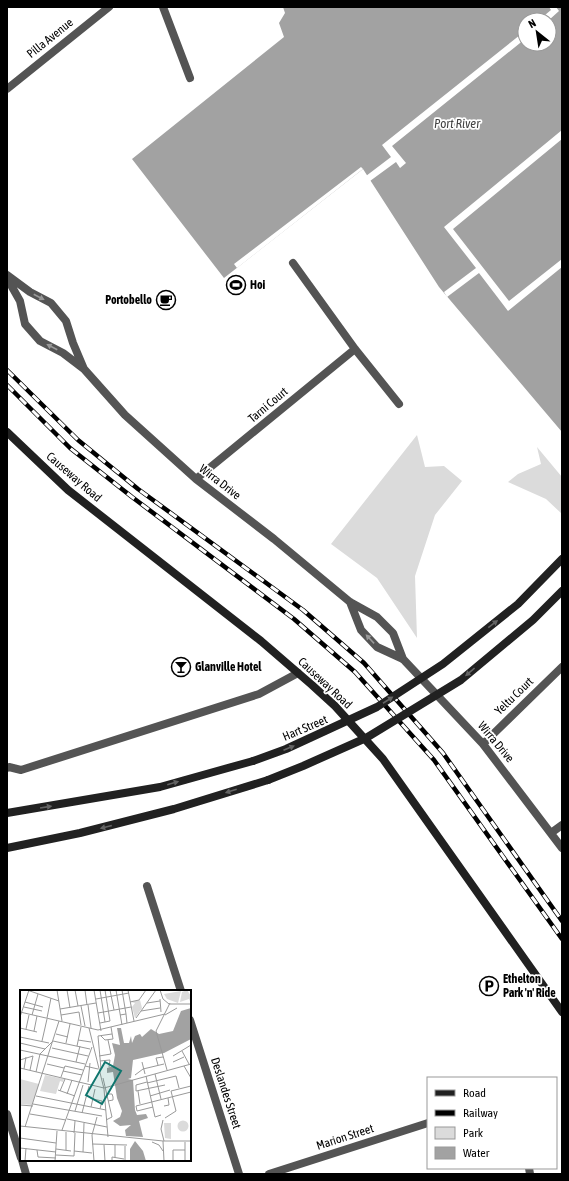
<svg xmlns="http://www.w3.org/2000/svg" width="569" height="1181" font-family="'Asap Condensed',sans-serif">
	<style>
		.green { fill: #dbdbdb }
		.water { fill: #a2a2a2; fill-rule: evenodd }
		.pier { fill: #fff }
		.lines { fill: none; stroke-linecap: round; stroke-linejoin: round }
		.street { stroke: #545454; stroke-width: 8 }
		.secondary { stroke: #212121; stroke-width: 8 }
		.rail-casing { stroke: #000; stroke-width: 4.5 }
		.rail { stroke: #fff; stroke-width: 3; stroke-dasharray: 9; stroke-linecap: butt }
		.secondary-bridge { stroke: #212121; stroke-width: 8 }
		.oneway { fill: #989898 }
		.oneway2 { fill: #646464 }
		.labels { text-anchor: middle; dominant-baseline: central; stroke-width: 3.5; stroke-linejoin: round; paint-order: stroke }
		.street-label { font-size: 12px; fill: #000; stroke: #fff }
		.poi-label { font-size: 12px; font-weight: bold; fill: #000; stroke: #fff; text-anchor: start }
		.water-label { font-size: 13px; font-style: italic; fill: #434343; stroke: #fff }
		.inset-road { fill: none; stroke: #999; stroke-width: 1 }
		.view { fill: #0f766e; fill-opacity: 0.15; stroke: #0f766e; stroke-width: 2 }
		.inset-edge { fill: none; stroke: #000; stroke-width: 2 }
	</style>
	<rect width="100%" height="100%" fill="#fff"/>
	<!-- green -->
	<path class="green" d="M417,435L425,467L444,466L462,481L435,515L415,576L417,638L377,578L331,544Z
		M537,447L562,477V514L546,499L508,482L518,474L541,464Z"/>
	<!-- water -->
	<path class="water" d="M283,7H562V432L439,287L363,169L224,278L132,159L284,37L279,23L285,13ZM525,20H549V44H525Z"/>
	<!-- pier -->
	<path class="pier" d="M549,7H556L559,11L549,20H539L551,10Z
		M525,31V39L392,146L406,163L400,168L396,162L370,181L366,176L391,157L382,145Z
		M562,130V139L453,229L509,301L562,259V267L508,311L479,273L447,297L444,292L476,268L444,227Z
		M361,167L363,169L237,268L234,264Z"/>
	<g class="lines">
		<!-- street -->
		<path class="street" d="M163,7L190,78
			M7,89L109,7
			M293,263L355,349L399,404
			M7,275L30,292L51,303L66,321L73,343L84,369
			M7,278L20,301L25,324L40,341L63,353L84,369L125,415L196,479L274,539L350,602L377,617L393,633L403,659
			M196,479L355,349
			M350,602L361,630L377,647L403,659L483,744L562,848
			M483,744L562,667
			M7,768L9,767L21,770L259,694L298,673
			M551,833L562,825
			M147,886L181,991
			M190,1020L239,1174
			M7,1114L21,1158
			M22,1160L26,1174
			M529,1168L530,1174
			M269,1174L428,1123"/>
		<!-- secondary -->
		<path class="secondary" d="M7,432L68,490L261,641L312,685L335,706L383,759L562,1012
			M7,813L160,787L253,761
			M7,848L80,833L174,809L268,780"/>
		<defs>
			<path id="rail" d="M7,370L78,440L138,489L303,610L364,663L443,753L562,921
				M7,385L70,448L132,497L294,619L355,672L434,760L562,939"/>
		</defs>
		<!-- rail casing -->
		<use href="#rail" class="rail-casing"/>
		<!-- rail -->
		<use href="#rail" class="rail"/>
		<!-- secondary-bridge -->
		<path class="secondary-bridge" d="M253,761L286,749L377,707L443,664L518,604L562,559
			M268,780L303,766L366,738L461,680L533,620L562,591"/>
	</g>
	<!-- one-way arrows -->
	<defs><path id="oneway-solid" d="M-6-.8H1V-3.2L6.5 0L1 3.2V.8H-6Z"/></defs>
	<g class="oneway">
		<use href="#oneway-solid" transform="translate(39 297) rotate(28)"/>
		<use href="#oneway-solid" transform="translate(52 347) rotate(-152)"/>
		<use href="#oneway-solid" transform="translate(370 639) rotate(-133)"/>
	</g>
	<g class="oneway2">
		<use href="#oneway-solid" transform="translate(493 624) rotate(-38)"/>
		<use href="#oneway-solid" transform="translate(470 672) rotate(140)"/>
		<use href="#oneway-solid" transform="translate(388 700) rotate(-33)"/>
		<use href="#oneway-solid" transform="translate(289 748) rotate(-23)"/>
		<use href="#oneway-solid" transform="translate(173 783) rotate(-16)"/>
		<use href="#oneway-solid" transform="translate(231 791) rotate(163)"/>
		<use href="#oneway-solid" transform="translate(46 807) rotate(-9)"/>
		<use href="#oneway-solid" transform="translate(106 827) rotate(166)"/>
	</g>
	<!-- icons -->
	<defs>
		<symbol id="stadium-ring" viewBox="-11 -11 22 22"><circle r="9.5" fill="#fff" stroke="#000" stroke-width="1.5"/><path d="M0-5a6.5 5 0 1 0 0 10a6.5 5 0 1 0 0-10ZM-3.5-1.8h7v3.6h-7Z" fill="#000"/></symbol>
		<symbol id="cafe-ring" viewBox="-11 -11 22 22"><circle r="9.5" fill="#fff" stroke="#000" stroke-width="1.5"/><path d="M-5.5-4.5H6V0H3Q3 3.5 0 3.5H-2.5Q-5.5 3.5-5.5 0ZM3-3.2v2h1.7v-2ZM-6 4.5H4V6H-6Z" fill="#000"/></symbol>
		<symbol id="bar-ring" viewBox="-11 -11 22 22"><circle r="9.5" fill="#fff" stroke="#000" stroke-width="1.5"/><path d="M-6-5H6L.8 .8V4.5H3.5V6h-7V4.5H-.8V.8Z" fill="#000"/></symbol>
		<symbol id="parking-ring" viewBox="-11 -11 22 22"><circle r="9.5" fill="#fff" stroke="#000" stroke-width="1.5"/><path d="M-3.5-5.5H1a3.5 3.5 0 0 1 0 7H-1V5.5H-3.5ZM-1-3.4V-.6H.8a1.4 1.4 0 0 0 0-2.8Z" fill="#000"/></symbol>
	</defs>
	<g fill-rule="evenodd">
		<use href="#stadium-ring" x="225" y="274" width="22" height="22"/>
		<use href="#cafe-ring" x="155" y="289" width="22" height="22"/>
		<use href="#bar-ring" x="170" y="656" width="22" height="22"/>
		<use href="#parking-ring" x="478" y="975" width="22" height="22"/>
	</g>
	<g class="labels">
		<!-- street labels -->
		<g class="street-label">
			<text transform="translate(50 38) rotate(-39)">Pilla Avenue</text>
			<text transform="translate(268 405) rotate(-40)">Tarni Court</text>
			<text transform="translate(74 477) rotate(41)">Causeway Road</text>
			<text transform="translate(220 482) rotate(38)">Wirra Drive</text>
			<text transform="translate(325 683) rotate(43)">Causeway Road</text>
			<text transform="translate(514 696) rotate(-44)">Yeltu Court</text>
			<text transform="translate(305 728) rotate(-23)">Hart Street</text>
			<text transform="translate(496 742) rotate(50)">Wirra Drive</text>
			<text transform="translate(226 1093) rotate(72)">Deslandes Street</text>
			<text transform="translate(345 1137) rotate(-18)">Marion Street</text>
		</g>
		<!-- poi labels -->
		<g class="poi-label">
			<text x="250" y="285">Hoi</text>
			<text x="152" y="300" text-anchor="end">Portobello</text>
			<text x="195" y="667">Glanville Hotel</text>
			<text x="503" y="979">Ethelton<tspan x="503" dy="14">Park 'n' Ride</tspan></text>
		</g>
		<!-- water labels -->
		<g class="water-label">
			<text x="457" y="123">Port River</text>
		</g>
	</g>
	<!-- overview -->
	<g transform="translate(20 990)">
		<rect width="171" height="171" fill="#fff"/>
		<path d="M167,0L171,6V13L169,9L160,12L162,2ZM161,1L158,13L147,9L144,4ZM120,10L122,18L115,28L112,17L115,13L111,12ZM25,85L44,89L43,92L40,91L36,104L20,101ZM0,89L19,94L12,115L0,114ZM157.5 136a5.5 5.5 0 1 1 11 0a5.5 5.5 0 1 1-11 0ZM144,133H151V149L145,148Z" fill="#dbdbdb"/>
		<path d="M171,18V49L144,63L113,70L111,88L108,89L113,90L115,120L117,125L126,124L128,128L119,131L123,147L106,146L105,140L111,135L100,136L93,131L100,127L102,121L97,108L93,82L87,83V78L93,76L95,65L92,53L100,55L97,38H101L104,53H109L111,46L112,53L115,46L120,44L122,47L131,39L139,44L153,41L161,21ZM115,151L123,161L126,171H110V159Z" fill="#a2a2a2"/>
		<path class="inset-road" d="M7,0L39,11M37,0L42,31M47,0L50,18M55,0L58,16M65,0L67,15M74,0L81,41M80,0L85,32M90,0L94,20M96,0L102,35M102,0L106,24M108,0L114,31M140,0L143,9L149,14H171M76,9L109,3M140,9L141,22M5,12L23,17M110,12L119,10L126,0M127,13L140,11M68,15L71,38M61,16L65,36M4,17L22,21M40,19L76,13M121,21L140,18M0,22L78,40L145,24M78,23L111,17M12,25L18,4M41,25L59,22L61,35M100,25L106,24L107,33M145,25L157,18M0,27L9,0M27,28L31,8M116,28L136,0M80,33L90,31L85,0M0,38L17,42M69,38L84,99L88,147M6,39L9,25M14,41L17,26M36,44L48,47M81,46L85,50L93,49L91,37M0,47L29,53M58,50L71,52M22,51L27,29M0,53L25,59M46,53L50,34M57,56L61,37M32,58L68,66M0,60L65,74M162,61L169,74M79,66L91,64L88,50M153,66L171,55M0,70L13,66L10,80M80,71L90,70L89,77M56,72L60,56M122,72L125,84M153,72L164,67M27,74L44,78M138,75L136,68L143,67M65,76L78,79M164,76L171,88M0,78L84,98L171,74M4,79L6,67M81,79L78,46L92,44M147,80L136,41L150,13M43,81L62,85M16,82L20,64L33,51L70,59M135,84L141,109M115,85L123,79L144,74M126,86L135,127L141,125M41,87L45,76L63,80M83,88L92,127L86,130M68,92L70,73M127,92L116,95V101L145,95M127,93L156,86L159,98M38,100L55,106M40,101L45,89M118,101L120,114M151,101L171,96M47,104L52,90M87,104H92L93,107V110L88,111M16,106L86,120M130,106L150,100M73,109L82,111L80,119M13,114L82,126M0,115L13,116M144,116L149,115L148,108M71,117L75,99M133,117L117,121L116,116L171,102M55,121L63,95M62,123L69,96M10,124L46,130M145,128L156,121L151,101M47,129L87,137M143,130L141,139L144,151M0,136L143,151L144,171M5,137L39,31M42,140L72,57M54,143L55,131M0,148L36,153M143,151H171M132,152L139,155L143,161M72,154L107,155M84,155L85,171M95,155V168M0,158L36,162M36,159L51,161M17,160L18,167L36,168M46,160V142M54,161L72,163M63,162L64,133M36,165L54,166L55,143M92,170V167L104,169M5,171L6,158M35,171L37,141M74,171L72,145L77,127M105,171V156M153,171V160H165M165,171V152"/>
		<path class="view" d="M85,72L101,81L82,114L66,105Z"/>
		<rect width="171" height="171" class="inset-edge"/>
	</g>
	<!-- border -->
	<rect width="569" height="1181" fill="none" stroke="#000000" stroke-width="16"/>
	<!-- legend -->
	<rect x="427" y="1077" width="130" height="92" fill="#ffffff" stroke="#999999"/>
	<rect x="435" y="1090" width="20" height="6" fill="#212121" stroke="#999999"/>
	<text x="463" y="1097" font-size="12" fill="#000000">Road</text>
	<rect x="435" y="1110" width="20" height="6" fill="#000000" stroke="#999999"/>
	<text x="463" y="1117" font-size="12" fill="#000000">Railway</text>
	<rect x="435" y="1127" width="20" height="12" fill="#dbdbdb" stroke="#999999"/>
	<text x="463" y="1137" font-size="12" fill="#000000">Park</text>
	<rect x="435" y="1147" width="20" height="12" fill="#a2a2a2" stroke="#999999"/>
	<text x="463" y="1157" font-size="12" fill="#000000">Water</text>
	<!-- north arrow -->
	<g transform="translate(537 32) rotate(330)"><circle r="19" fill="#ffffff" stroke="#999999"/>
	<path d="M0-3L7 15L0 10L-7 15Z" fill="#000000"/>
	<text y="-6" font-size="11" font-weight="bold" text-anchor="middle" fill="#000000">N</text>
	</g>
</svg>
